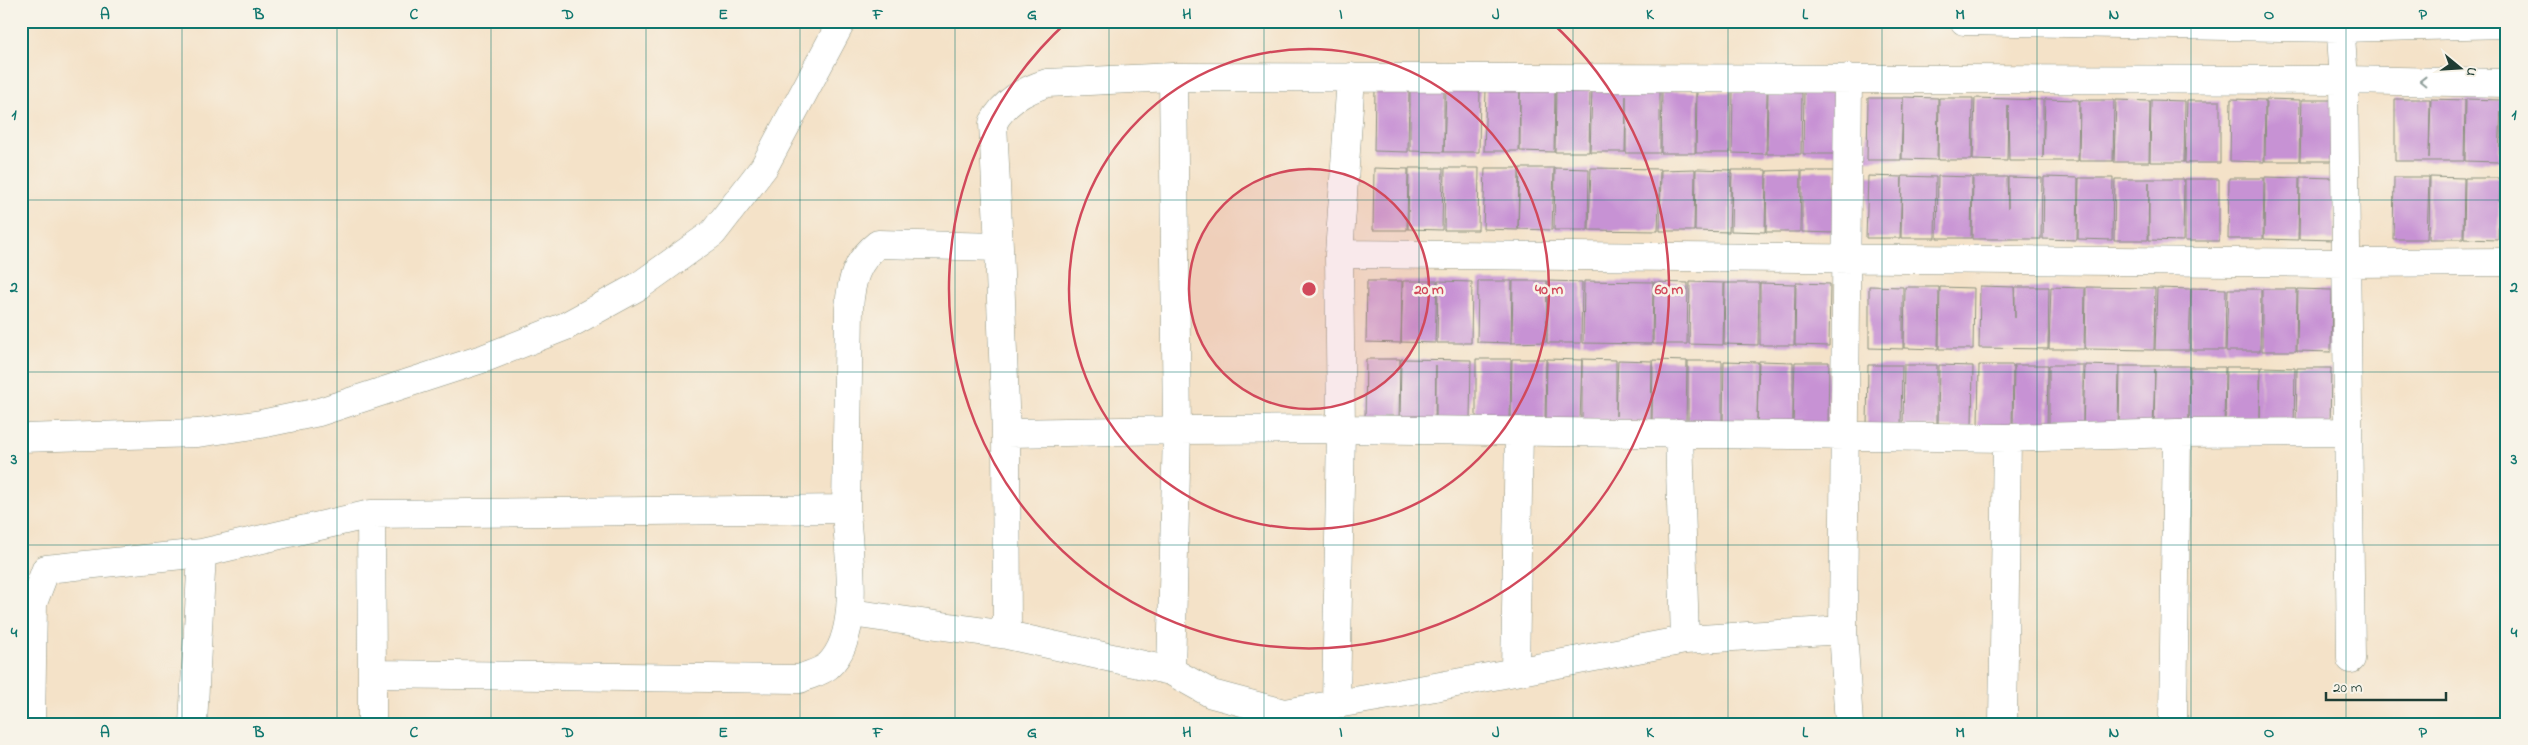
<svg xmlns="http://www.w3.org/2000/svg" width="2528" height="745" font-family="'Indie Flower',sans-serif">
	<style>
		.building { fill: #c792d4 }
		.lines { fill: none; stroke-linecap: round; stroke-linejoin: round }
		.minor-casing { stroke: #8a907e; stroke-width: 29 }
		.minor { stroke: #fff; stroke-width: 28 }
		.oneway { stroke: #8f9e9a }
		.grid { fill: none; stroke: #0f766e; stroke-width: 1; stroke-opacity: 0.55 }
		.ring { fill: none; stroke: #d1495b; stroke-width: 2.5 }
		.centre { fill: #d1495b; stroke: #f7f3e8; stroke-width: 2.5 }
		.ring-label { font-size: 15px; text-anchor: middle; font-weight: bold; fill: #d1495b; stroke: #f7f3e8; stroke-width: 5; stroke-linejoin: round; paint-order: stroke }
		.neatline { fill: none; stroke: #0f766e; stroke-width: 2 }
		.grid-label { font-size: 16px; text-anchor: middle; font-weight: bold; fill: #0f766e }
	</style>
	<rect width="100%" height="100%" fill="#f7f3e8"/>
	<filter id="ink" filterUnits="userSpaceOnUse"><feTurbulence type="fractalNoise" baseFrequency=".02" numOctaves="2"/><feDisplacementMap in="SourceGraphic" scale="10" xChannelSelector="R" yChannelSelector="G"/><feConvolveMatrix kernelMatrix="1 2 1 2 8 2 1 2 1" color-interpolation-filters="sRGB"/></filter>
	<filter id="wash" filterUnits="userSpaceOnUse"><feTurbulence type="fractalNoise" baseFrequency=".0096" numOctaves="4" result="noise"/><feDisplacementMap in="SourceGraphic" scale="20" xChannelSelector="R" yChannelSelector="G"/><feGaussianBlur stdDeviation="1.12" result="paint"/><feColorMatrix in="noise" values="0 0 0 0 0 0 0 0 0 0 0 0 0 0 0 0 0 1.4 0 .05"/><feComposite in="paint" operator="in"/></filter>
	<g filter="url(#wash)">
		<rect width="100%" height="100%" fill="#f4e2c8"/>
		<g id="blocks">
			<!-- building -->
			<path class="building" d="M1375,89L1409,90L1408,152L1374,151Z
				M1410,90H1444V152L1410,151Z
				M1446,90H1480L1479,152H1444Z
				M1486,90H1520L1519,151H1484Z
				M1520,90H1555L1554,152L1520,151Z
				M1556,90H1590L1589,152H1555Z
				M1592,90L1660,91V153H1626V96L1625,152H1590Z
				M1662,91L1696,92L1695,153H1661Z
				M1697,91L1731,92L1730,153H1696Z
				M1733,92H1767L1766,154L1732,153Z
				M1768,92L1802,93L1801,154H1767Z
				M1804,92L1838,93L1837,154H1803Z
				M1903,97L1938,98L1937,160L1902,159Z
				M1868,98H1903L1901,160H1867Z
				M1939,98H1973L1972,160H1938Z
				M1975,98L2043,100V158L2045,99L2079,100L2078,161H2009L2008,105L2007,161L1973,160Z
				M2231,99L2265,100L2264,162L2230,161Z
				M2266,99L2300,100L2299,161H2265Z
				M2395,99H2430L2429,158L2431,99L2465,100L2464,161H2395Z
				M2466,99L2501,100L2499,162L2465,161Z
				M2080,100H2114L2113,161H2079Z
				M2116,100L2150,101L2149,162H2114Z
				M2151,100L2185,101L2184,162H2150Z
				M2302,100H2335V161H2300Z
				M2502,100H2507V162H2501Z
				M2187,101H2220V163H2185Z
				M1374,168L1408,169L1407,230H1373Z
				M1409,168H1443L1442,230L1408,229Z
				M1445,168H1479L1478,230H1444Z
				M1485,168H1519L1518,230L1483,229Z
				M1520,168H1554L1552,230L1518,229Z
				M1555,168L1589,169L1588,230H1554Z
				M1591,168L1660,169L1658,231L1589,230Z
				M1695,169L1694,231H1660L1661,170Z
				M1696,169L1731,170L1729,232L1695,231Z
				M1732,170H1766L1765,232L1731,231Z
				M1801,170L1800,232H1766L1767,171Z
				M1802,171H1836V233L1802,232Z
				M1868,176L1902,177L1900,238H1866Z
				M1902,176L1936,177L1935,238H1901Z
				M1938,176L1972,177L1971,238H1937Z
				M1973,177H2007L2008,208V177L2042,178L2041,239H1972Z
				M2044,177L2078,178L2077,240L2043,239Z
				M2265,177L2299,178L2298,240L2264,239Z
				M2300,177L2334,178V240L2299,239Z
				M2394,177H2429L2427,239H2393Z
				M2430,177L2464,178L2463,239H2429Z
				M2079,178H2113L2112,240L2078,239Z
				M2229,178H2264L2263,239H2228Z
				M2465,178H2500L2498,240L2464,239Z
				M2501,178H2507V240H2500Z
				M2115,179H2184L2183,241L2149,240V182L2148,240H2114Z
				M2185,179H2219V241H2185Z
				M1367,281H1402L1401,343L1366,342Z
				M1403,281H1437L1435,343L1401,342Z
				M1438,281L1472,282L1471,343H1437Z
				M1478,281H1512L1511,343L1477,342Z
				M1513,281H1547L1546,342L1512,343Z
				M1548,281L1582,282L1581,343H1547Z
				M1584,281L1653,282L1652,344L1583,343Z
				M1654,282L1688,283L1687,344H1653Z
				M1690,282L1724,283L1723,345L1689,344Z
				M1725,283H1759L1758,345L1724,344Z
				M1760,283L1795,284L1794,345H1760Z
				M1796,283L1830,284L1829,346L1795,345Z
				M1869,286L1903,287V349L1869,348Z
				M1980,286L2014,287L2015,318V287H2049L2048,349L1979,348Z
				M1905,287H1939L1938,349L1904,348Z
				M1940,287L1974,288L1973,349H1939Z
				M2051,287L2085,288L2084,349H2049Z
				M2086,287L2155,288L2154,350L2085,349Z
				M2157,288L2191,289L2189,350H2155Z
				M2191,288L2226,289L2225,350H2191Z
				M2228,289H2261L2260,351H2226Z
				M2262,289H2297L2296,351H2262Z
				M2298,289L2332,290L2331,352L2297,351Z
				M1366,359H1400L1399,421H1365Z
				M1401,359L1471,360L1470,421H1436V365L1435,421H1400Z
				M1476,359H1511L1510,421L1476,420Z
				M1512,359H1546L1545,421H1511Z
				M1547,359L1582,360L1580,421H1546Z
				M1582,359L1616,360V416L1618,360L1652,361L1651,422L1582,421Z
				M1653,360L1687,361L1686,422H1652Z
				M1688,361H1722V423L1688,422Z
				M1724,361L1758,362L1757,420L1759,361L1793,362V420L1795,362H1829L1828,424L1723,423Z
				M1868,365H1902L1901,427H1867Z
				M1904,365H1937V427H1903Z
				M1939,365L1973,366L1972,427H1938Z
				M1979,365H2013L2012,427L1978,426Z
				M2014,365H2048L2047,427H2013Z
				M2049,365H2083V427H2049Z
				M2085,365L2119,366L2118,428L2083,427Z
				M2120,366H2189V428H2154L2155,369L2153,428L2119,427Z
				M2190,367H2225L2224,429L2189,428Z
				M2226,367H2260V423L2261,367L2295,368L2294,429H2225Z
				M2297,368H2331L2330,430L2296,429Z"/>
		</g>
	</g>
	<g filter="url(#ink)">
		<use href="#blocks" fill-opacity="0" stroke="#8a907e" stroke-width="1"/>
		<g class="lines">
			<defs>
				<path id="minor" d="M1964,21L2340,28L2507,24
					M2340,21L2344,80L2351,659
					M1173,77L1177,430L1341,429L1339,254L1351,77
					M999,247L1006,433L1007,635
					M1339,254L2346,263L2507,262
					M1006,433L1177,430L1171,671
					M1679,433L1685,640
					M21,438L198,433L261,424L319,412L485,358L566,326L639,286L713,233L764,167L842,21
					M371,514L372,674L800,679C808,675 821,672 828,666C863,634 848,553 846,509
					M851,613L1007,635L1171,671L1212,694L1284,713L1419,690L1685,640L1843,630L1848,78
					M1843,630L1849,724
					M1515,671L1519,431
					M372,674V724
					M1336,704L1341,429L2007,438L2177,433L2347,432
					M2173,720L2177,433
					M31,724L33,603L46,569L202,553L371,514L846,509L849,308C851,281 856,261 878,244L999,247L993,123C1005,101 1023,91 1047,83L1173,77L2344,80L2507,83
					M193,724L202,553
					M2003,724L2007,438"/>
			</defs>
			<!-- minor casing -->
			<use href="#minor" class="minor-casing"/>
			<!-- minor -->
			<use href="#minor" class="minor"/>
		</g>
		<!-- one-way arrows -->
		<defs><path id="oneway-chevron" d="M-2-3.5L2.5 0L-2 3.5" fill="none" stroke-width="1.6" stroke-linecap="round" stroke-linejoin="round" transform="scale(1.25)"/></defs>
		<use class="oneway" href="#oneway-chevron" transform="translate(2423 81) rotate(-179)"/>
	</g>
	<!-- grid -->
	<path class="grid" d="M182,21V724M337,21V724M491,21V724M646,21V724M800,21V724M955,21V724M1109,21V724M1264,21V724M1419,21V724M1573,21V724M1728,21V724M1882,21V724M2037,21V724M2191,21V724M2346,21V724M21,200H2507M21,372H2507M21,545H2507"/>
	<!-- distance rings -->
	<circle cx="1309" cy="289" r="120" fill="#d1495b" fill-opacity=".12"/>
	<g class="ring">
		<circle cx="1309" cy="289" r="120"/>
		<circle cx="1309" cy="289" r="240"/>
		<path d="M1550 21A360 360 0 1 1 1068 21"/>
	</g>
	<circle cx="1309" cy="289" r="8" class="centre"/>
	<g class="ring-label">
		<text x="1429" y="294">20 m</text>
		<text x="1549" y="294">40 m</text>
		<text x="1669" y="294">60 m</text>
	</g>
	<!-- margin -->
	<rect width="2528" height="745" fill="none" stroke="#f7f3e8" stroke-width="55"/>
	<!-- north arrow -->
	<g transform="translate(2460 68) rotate(108)" stroke="#f7f3e8" stroke-width="4" paint-order="stroke">
	<path d="M0-4L9 19L0 12L-9 19Z" fill="#1f3d34"/>
	<text y="-8" font-size="14" font-weight="bold" text-anchor="middle" fill="#1f3d34">U</text>
	</g>
	<!-- scale -->
	<path d="M2326 692v8h120v-8" fill="none" stroke="#1f3d34" stroke-width="2.5"/>
	<text x="2333" y="692" font-size="15" fill="#1f3d34" stroke="#f7f3e8" stroke-width="4" paint-order="stroke">20 m</text>
	<rect x="28" y="28" width="2472" height="690" class="neatline"/>
	<g class="grid-label">
		<text x="105" y="19">A</text>
		<text x="259" y="19">B</text>
		<text x="414" y="19">C</text>
		<text x="568" y="19">D</text>
		<text x="723" y="19">E</text>
		<text x="878" y="19">F</text>
		<text x="1032" y="19">G</text>
		<text x="1187" y="19">H</text>
		<text x="1341" y="19">I</text>
		<text x="1496" y="19">J</text>
		<text x="1650" y="19">K</text>
		<text x="1805" y="19">L</text>
		<text x="1960" y="19">M</text>
		<text x="2114" y="19">N</text>
		<text x="2269" y="19">O</text>
		<text x="2423" y="19">P</text>
		<text x="14" y="119">1</text>
		<text x="2514" y="119">1</text>
		<text x="14" y="292">2</text>
		<text x="2514" y="292">2</text>
		<text x="14" y="464">3</text>
		<text x="2514" y="464">3</text>
		<text x="14" y="637">4</text>
		<text x="2514" y="637">4</text>
		<text x="105" y="737">A</text>
		<text x="259" y="737">B</text>
		<text x="414" y="737">C</text>
		<text x="568" y="737">D</text>
		<text x="723" y="737">E</text>
		<text x="878" y="737">F</text>
		<text x="1032" y="737">G</text>
		<text x="1187" y="737">H</text>
		<text x="1341" y="737">I</text>
		<text x="1496" y="737">J</text>
		<text x="1650" y="737">K</text>
		<text x="1805" y="737">L</text>
		<text x="1960" y="737">M</text>
		<text x="2114" y="737">N</text>
		<text x="2269" y="737">O</text>
		<text x="2423" y="737">P</text>
	</g>
</svg>
